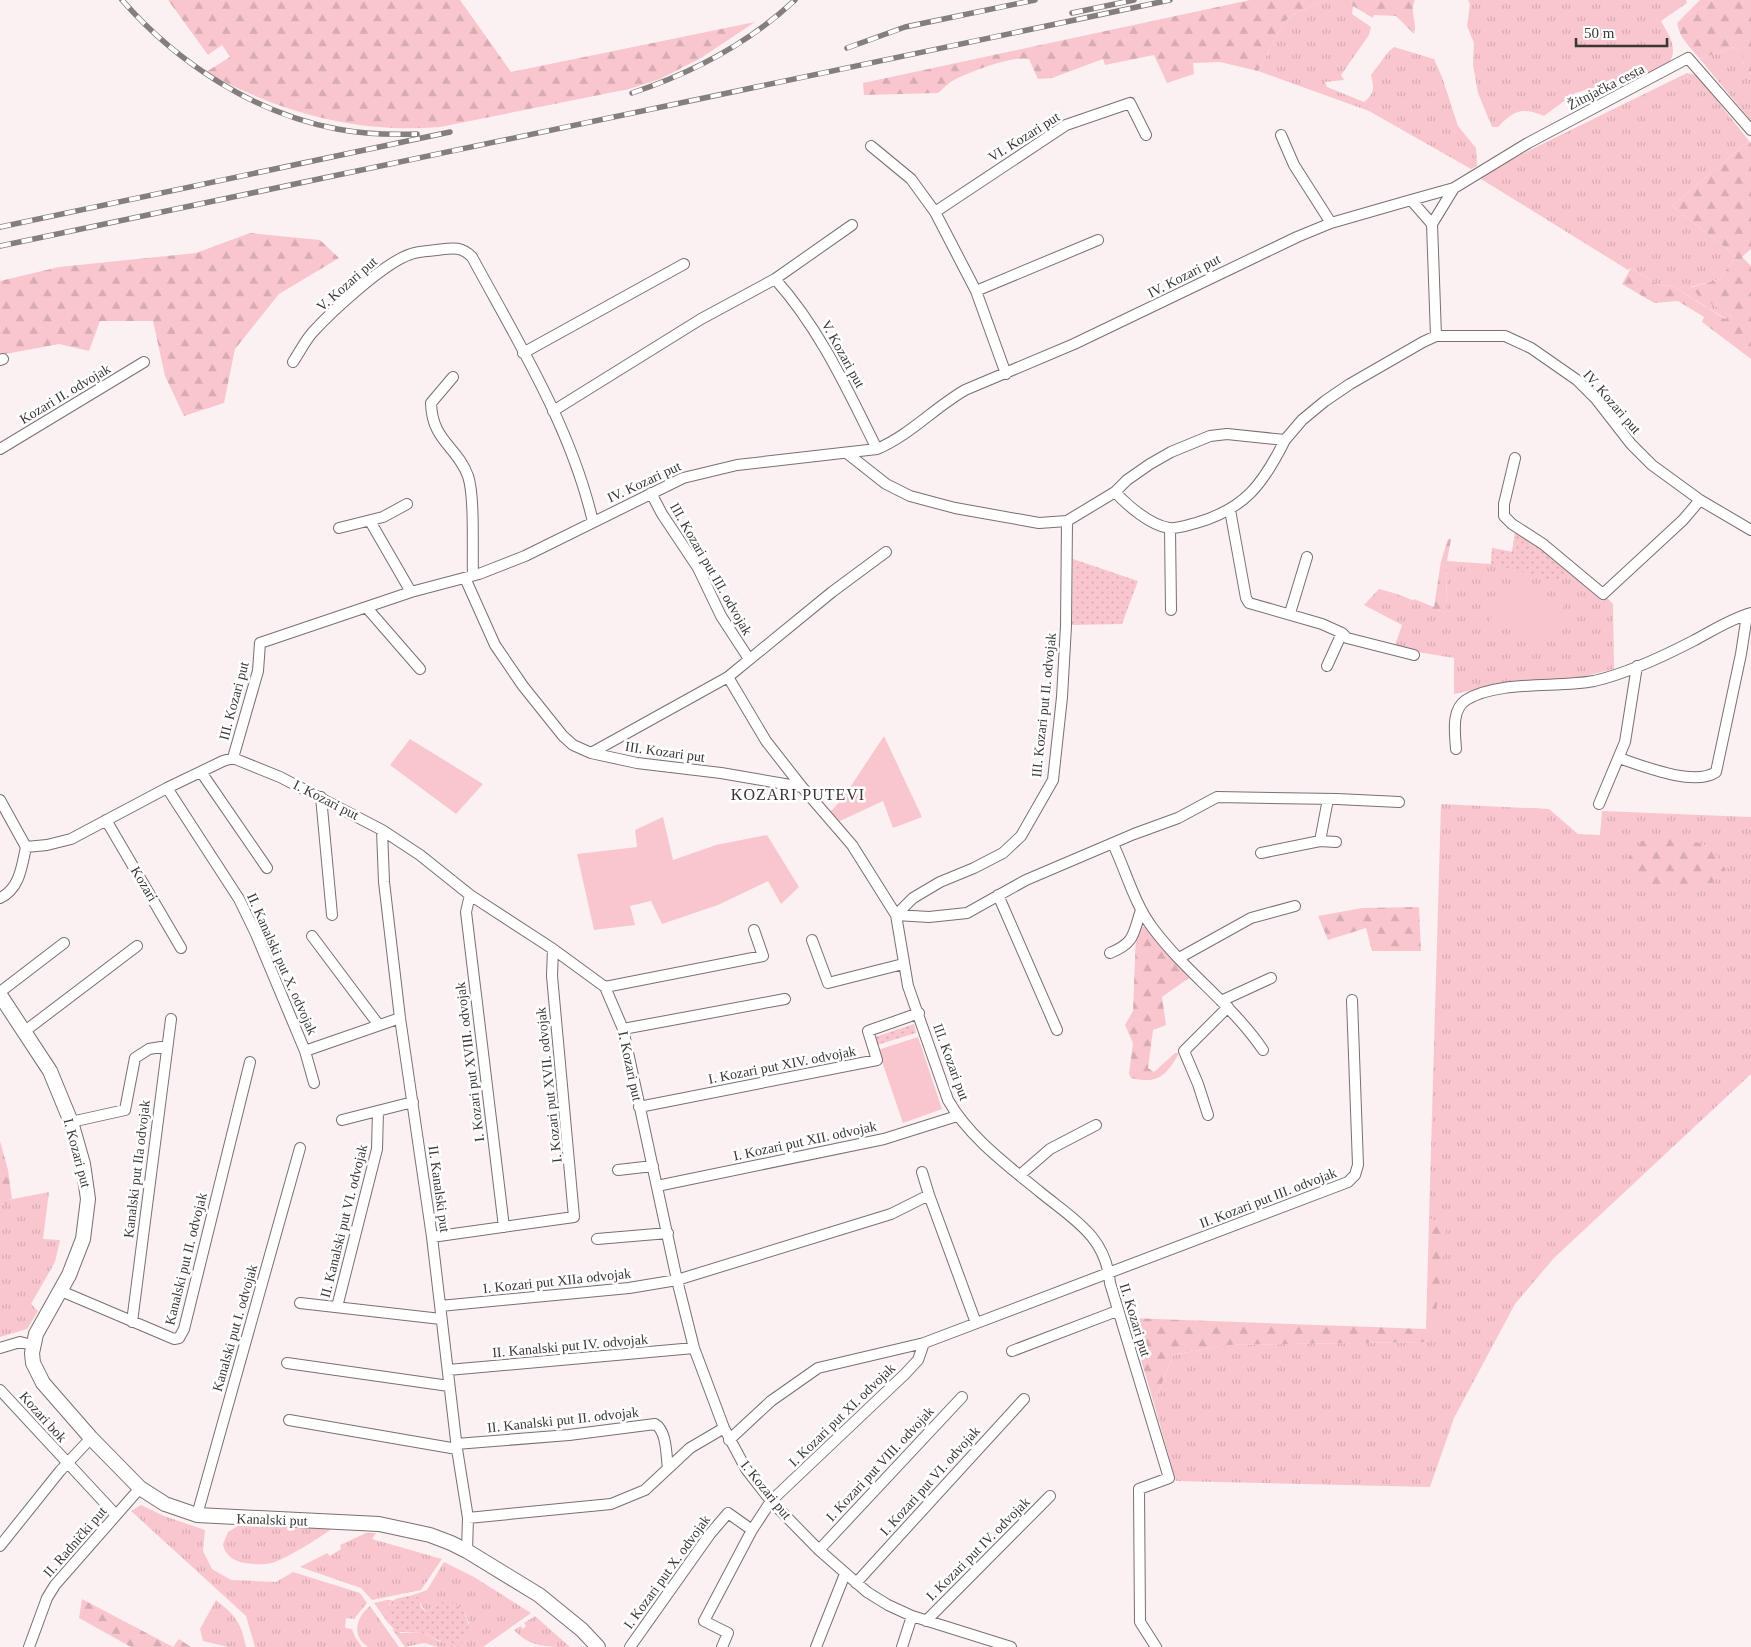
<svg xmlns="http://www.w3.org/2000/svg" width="1751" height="1647" font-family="'Times New Roman',serif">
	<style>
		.grass { fill: url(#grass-tufts) }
		.forest { fill: url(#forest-firs) }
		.park { fill: url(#park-dots) }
		.garden { fill: #f9c6ce }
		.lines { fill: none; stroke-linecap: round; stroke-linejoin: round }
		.street-casing { stroke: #797071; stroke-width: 12 }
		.secondary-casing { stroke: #797071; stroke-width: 16 }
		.street { stroke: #fff; stroke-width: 10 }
		.secondary { stroke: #fff; stroke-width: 14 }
		.rail-casing { stroke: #847e7e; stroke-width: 5.5 }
		.rail { stroke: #fff; stroke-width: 4; stroke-dasharray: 11; stroke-linecap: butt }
		.labels { text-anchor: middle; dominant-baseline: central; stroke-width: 5; stroke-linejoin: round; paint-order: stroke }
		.street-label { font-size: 14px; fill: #3b3737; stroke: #fff }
		.quarter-label { font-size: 16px; letter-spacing: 1px; fill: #393132; stroke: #fff }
	</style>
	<defs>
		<pattern id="grass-tufts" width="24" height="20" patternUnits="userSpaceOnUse" patternTransform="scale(1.25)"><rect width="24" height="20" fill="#f9c6ce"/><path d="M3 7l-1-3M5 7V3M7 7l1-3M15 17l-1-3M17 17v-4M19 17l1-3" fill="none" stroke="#d6abb2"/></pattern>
		<pattern id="forest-firs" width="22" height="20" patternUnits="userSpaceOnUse" patternTransform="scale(1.25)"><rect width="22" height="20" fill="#f9c6ce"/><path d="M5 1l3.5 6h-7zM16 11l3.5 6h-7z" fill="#d6abb2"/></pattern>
		<pattern id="park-dots" width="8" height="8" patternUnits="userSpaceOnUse" patternTransform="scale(1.25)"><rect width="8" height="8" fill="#f9c6ce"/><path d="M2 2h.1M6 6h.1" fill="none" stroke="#d6abb2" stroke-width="1.8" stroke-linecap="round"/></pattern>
	</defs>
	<rect width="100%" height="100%" fill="#fbf1f2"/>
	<!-- grass -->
	<path class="grass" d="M1327,0H1350L1353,6L1352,14L1371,27L1369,35L1341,75L1344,80L1325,82L1327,87L1364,102C1375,93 1374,88 1371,75L1389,51L1394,47L1434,59L1442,77L1458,126L1476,148L1477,166L1471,169L1369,111L1258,71L1285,21L1296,13Z
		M1468,0H1686L1687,3L1661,21C1668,34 1679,48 1669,63L1627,85L1600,86L1575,93L1544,116C1522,107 1514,110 1498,127H1492L1478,93L1473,65L1474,43L1467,26L1470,4Z
		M1700,0H1713L1677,23Z
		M1734,47L1740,52L1744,66L1751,75V121L1700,59Z
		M1687,73L1697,75L1749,141L1672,206L1736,256L1720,279L1690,287L1731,317L1726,319L1671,285L1660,286L1631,268L1628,270L1481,179L1487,173L1512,159Z
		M1515,533L1533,542L1602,601L1606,597L1613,604L1614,669L1585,676L1486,687L1454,694V658L1394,648L1402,625L1364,605L1379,589C1402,594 1423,605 1446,613L1447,561L1491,564L1492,548L1512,552Z
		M1441,804L1549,809L1578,834L1600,835L1602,811L1751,817V1074L1554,1258L1515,1304L1454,1418L1430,1487L1176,1481L1154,1404L1173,1355L1225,1345L1426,1342L1446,1223L1429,1219Z
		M49,1192L43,1239L60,1240L55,1262L31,1304L38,1311L27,1329L0,1337V1204L6,1205L8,1200Z
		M141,1505L164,1516L205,1530L203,1551L212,1569L231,1580L276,1582L293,1572L360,1593L367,1603L354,1619L346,1618L345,1628L352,1629L355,1637L362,1647H255L246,1616L131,1511Z
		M238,1526L330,1528L331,1529C322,1537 283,1560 272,1563C255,1566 226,1565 223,1544L228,1532Z
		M366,1533H376L372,1539L442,1559L421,1590L372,1600L361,1588L300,1567L327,1553L330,1556L341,1549L340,1545Z
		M444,1562L474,1577L531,1613L483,1647H463L462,1640L469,1623C466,1610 453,1599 439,1604C434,1605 431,1610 426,1612L416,1596L413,1595L427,1590Z
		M216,1600C236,1616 241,1622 246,1647H228L203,1641L200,1629Z
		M387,1600H392L389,1604L392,1616L388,1623L374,1603Z
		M370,1606L399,1647H368C351,1636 356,1617 370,1606Z
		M535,1616L570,1647C547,1647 529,1647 514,1630L521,1626L523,1629L526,1626L524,1623Z
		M392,1629L400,1633L421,1632L441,1642L452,1643L455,1647H438L424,1643L405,1647Z"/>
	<!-- forest -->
	<path class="forest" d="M168,0H460L511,72L755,22L701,58L660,79L629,89L440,127C357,134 278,112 206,72L230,57L222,45L208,55Z
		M1250,0H1327L1296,13L1285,21L1258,71L1220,62L1193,63L1194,74L1167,83L1154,55L1105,65L1103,59L1052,78L1038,79L1029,59C1014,55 969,72 954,80C948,83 943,89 938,93L864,95L863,83Z
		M1350,0H1415C1409,12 1418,23 1414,34L1396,16L1374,15L1373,18L1353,6Z
		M1713,0H1751V75L1744,66L1740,52L1734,47L1700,59C1690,47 1680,39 1677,23Z
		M1749,141L1751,143V249L1742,257L1751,266V359L1702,322L1704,317L1678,301L1654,303L1622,284L1631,268L1660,286L1671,285L1725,319L1731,317L1689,288L1720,279L1736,256L1672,206Z
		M250,233L320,240L339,258L279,294L235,349L224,403L184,416L165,376L153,321H100L89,351L59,344L0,355V281L59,267L196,253Z
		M1448,539H1451L1447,561L1446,613L1413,602L1414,599L1434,607L1441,561Z
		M1683,838L1711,847L1726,870L1712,883L1647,888L1628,875V859L1642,841Z
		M1419,907L1421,951H1372L1366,928L1328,940L1318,916L1362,908Z
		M1142,926L1149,930L1189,978L1162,997L1166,1025L1153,1030L1148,1068L1154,1072L1175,1053H1179C1166,1077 1157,1084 1131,1078L1129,1074L1133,1043L1125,1025L1133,1011L1136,934L1138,928Z
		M0,1141L8,1170L12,1199L8,1200L6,1205L0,1204Z
		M1429,1219L1447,1223L1435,1321L1426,1342L1225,1345L1173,1355L1154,1404L1129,1318L1426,1329Z
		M82,1599L173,1647L179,1639L191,1647H131L79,1618Z"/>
	<!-- park -->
	<path class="park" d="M1515,533L1533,542L1566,570L1559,582L1491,564L1492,548L1512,552Z
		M1073,559L1138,581L1122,624L1072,625Z
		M914,1024L916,1033L877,1045L875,1037Z
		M413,1595L419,1598L421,1607L426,1612C431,1610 434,1605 440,1603C460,1597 472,1619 468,1636L462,1640L463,1647H455L452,1643L442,1642L421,1632H397L388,1623L392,1616L388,1610C389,1597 402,1598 413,1595Z"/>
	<!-- garden -->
	<path class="garden" d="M1501,583L1565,601L1554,640L1490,621Z
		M884,736L922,817L893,828L883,801L840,821L830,812L843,798Z
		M410,739L483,784L456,814L390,765Z
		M663,817L673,860L716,845L767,835L799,887L781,904L768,881L718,905L662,924L651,901L630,906L635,925L594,930L577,854L637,847L635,830Z
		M918,1037L942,1109L903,1123L878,1050Z"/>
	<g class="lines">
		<defs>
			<path id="street" d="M1281,135L1294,165L1331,223
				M871,146L911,179L935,212L976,291L1006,374
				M1454,188L1528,143L1688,58L1751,130
				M1411,200L1454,188L1432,224
				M935,212L1066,125L1130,103L1146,135
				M775,279C820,329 847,389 877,449
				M976,291L1098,240
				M523,353L684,264
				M0,360L3,359
				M293,362C299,353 305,341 312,333C331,312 385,262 411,254C419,251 429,251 437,250C453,248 461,246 472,257C518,342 571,427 593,522
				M453,377L431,403C432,441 457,446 468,476C475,497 472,551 473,575
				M553,411L701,319L775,279L852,225
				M0,449L144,362
				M848,454L886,484L910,496L955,508L1039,523L1067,521L1115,492L1127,480L1150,464L1171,452L1210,436L1227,434L1285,440L1302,420L1325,401L1350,384L1423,342L1436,336H1505L1531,348L1577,380L1596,399L1631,444L1652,465L1700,500L1751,530
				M1515,458L1504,504V516L1512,524L1543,544L1603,594L1683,520L1700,500
				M1115,492C1128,506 1150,525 1169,528C1177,529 1188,525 1196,523C1245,509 1263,484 1285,440
				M651,493L662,514L698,568L721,616L749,659
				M1230,510L1246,598L1249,603L1322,624L1342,633L1327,666
				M370,521L411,592
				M339,528L383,517L407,504
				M1170,528L1171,610
				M465,578L495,645L523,686L563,736L573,745L591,753L637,763L721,773L802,787L852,845L896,915L908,986L948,1100C969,1137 1007,1165 1040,1192C1073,1219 1106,1236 1110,1283L1169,1478L1139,1489L1140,1622L1156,1647
				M367,608L420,669
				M1290,613L1307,557
				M1342,633L1347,638L1414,655
				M728,677L766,741L802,787
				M1456,749C1455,733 1451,710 1466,700C1498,680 1558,688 1594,681C1625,674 1664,656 1693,641C1712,631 1730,619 1751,613
				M591,753L728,677L832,592L886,552
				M233,758L258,671L260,643L411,592L479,574L525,556L683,478L737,465L877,449C910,435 934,408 965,390L1074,344L1297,237L1331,223L1411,200L1432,224L1436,336
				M1619,758C1643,766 1694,787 1716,772L1741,654L1747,615
				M201,772L267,868
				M167,788L239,899L256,934L305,1051L314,1083
				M321,797L332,915
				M0,800L26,847C22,865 20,889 0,898
				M1599,804L1625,742L1637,666
				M106,820L181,948
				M382,830L384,882L400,1018L432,1237L457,1449L468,1518L467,1551
				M1320,841L1328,799
				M1113,844C1126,871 1134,903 1152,927C1185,972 1232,1004 1263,1050
				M26,847L47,845L71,839L167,788L223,761L233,758L280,777L382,830L420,855L470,895L553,949L605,987L623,1029L677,1280L694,1348L724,1428L746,1469L771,1501L819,1550L867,1592L888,1605L912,1616L1011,1647
				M1261,853L1320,841L1336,842
				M470,895L466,912L504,1227
				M998,895L1057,1030
				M896,915L929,917L967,913L1026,880L1134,834L1178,818L1217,797L1337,799L1399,802
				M896,915L913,898L940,882L974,868L1003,853L1021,836L1053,780L1062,697L1066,626L1067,521
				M312,936L378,1024
				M812,940L828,983L903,964
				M1110,953C1135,943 1133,934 1141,910
				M1179,958L1251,918L1295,906
				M605,987L763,956L754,930
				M0,992L64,943
				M1221,1001L1271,978
				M623,1029L785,999
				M25,1031L137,946
				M305,1051L400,1018
				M639,1107L877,1060L868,1031L919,1013
				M1208,1115L1198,1084L1184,1051L1228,1007
				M342,1120L413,1102
				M71,1122L125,1110L135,1058L149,1049L167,1046
				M618,1170L653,1166
				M1020,1175L1050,1149L1096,1125
				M657,1186L884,1139L957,1116
				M929,1195L976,1323
				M432,1237L574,1217L552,976L553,949
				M597,1239L668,1233
				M61,1291L174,1339L179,1338L184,1329L250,1062
				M300,1303L441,1319
				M440,1306L629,1288L677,1280L891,1214L929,1195L922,1172
				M337,1307L377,1149L378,1111
				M132,1322L171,1019
				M0,1348L20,1342L32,1345
				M1012,1351L1117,1311
				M287,1363L449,1386
				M448,1370L694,1348
				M0,1390L116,1515
				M289,1420L457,1449
				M729,1440L771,1401L818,1368L924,1343L1348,1182L1355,1175L1358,1165L1352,1000
				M456,1444L569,1435L655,1424C667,1431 666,1455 668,1468
				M197,1515L300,1148
				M468,1518L611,1504L645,1490L690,1448L724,1428
				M0,1546L60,1471L91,1438
				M819,1550L962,1397
				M856,1583L1024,1399
				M926,1621L1050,1496
				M29,1647L47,1598L55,1585L140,1488
				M630,1647L710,1534L728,1513L752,1530
				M722,1647L728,1633L704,1621L752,1530L771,1501L905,1374L918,1360L924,1343
				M816,1647L845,1574
				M902,1647L912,1616"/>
			<path id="secondary" d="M0,995L50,1071L71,1122L83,1164L88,1199L83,1239L69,1275L36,1334L32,1353L33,1363L43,1383L91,1438L140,1488L165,1504L197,1515L379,1524L430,1535L451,1543L467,1551L539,1595L582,1630L598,1647"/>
		</defs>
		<!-- street casing -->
		<use href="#street" class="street-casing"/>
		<!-- secondary casing -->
		<use href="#secondary" class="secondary-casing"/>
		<!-- street -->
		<use href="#street" class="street"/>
		<!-- secondary -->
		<use href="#secondary" class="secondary"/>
		<defs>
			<path id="rail" d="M122,0C177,63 254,113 337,129C363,134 390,135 417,134
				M1072,13L1134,0
				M847,48L905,27L1035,0
				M632,93C692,73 748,44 795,0
				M0,227L450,132
				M0,246L1170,0"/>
		</defs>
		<!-- rail casing -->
		<use href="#rail" class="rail-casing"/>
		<!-- rail -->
		<use href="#rail" class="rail"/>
	</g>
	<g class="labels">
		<!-- street labels -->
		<g class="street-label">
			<text transform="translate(1606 87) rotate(-27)">Žitnjačka cesta</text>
			<text transform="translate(1024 137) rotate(-32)">VI. Kozari put</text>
			<text transform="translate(1184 276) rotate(-27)">IV. Kozari put</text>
			<text transform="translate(347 284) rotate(-41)">V. Kozari put</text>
			<text transform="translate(843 354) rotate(61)">V. Kozari put</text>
			<text transform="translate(65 394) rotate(-31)">Kozari II. odvojak</text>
			<text transform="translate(1612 402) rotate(49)">IV. Kozari put</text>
			<text transform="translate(644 482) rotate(-25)">IV. Kozari put</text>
			<text transform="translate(711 569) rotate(60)">III. Kozari put III. odvojak</text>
			<text transform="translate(234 701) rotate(-75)">III. Kozari put</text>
			<text transform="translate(1044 705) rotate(-84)">III. Kozari put II. odvojak</text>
			<text transform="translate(665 752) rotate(8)">III. Kozari put</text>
			<text transform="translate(326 800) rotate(27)">I. Kozari put</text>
			<text transform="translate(144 884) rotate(59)">Kozari</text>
			<text transform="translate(282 964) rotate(66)">II. Kanalski put X. odvojak</text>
			<text transform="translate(470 1062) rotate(-97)">I. Kozari put XVIII. odvojak</text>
			<text transform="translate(951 1062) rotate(70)">III. Kozari put</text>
			<text transform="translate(782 1065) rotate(-11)">I. Kozari put XIV. odvojak</text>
			<text transform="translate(630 1066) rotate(78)">I. Kozari put</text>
			<text transform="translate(549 1085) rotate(-96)">I. Kozari put XVII. odvojak</text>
			<text transform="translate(805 1141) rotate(-12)">I. Kozari put XII. odvojak</text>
			<text transform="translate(77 1153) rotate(75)">I. Kozari put</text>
			<text transform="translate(137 1169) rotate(-83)">Kanalski put IIa odvojak</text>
			<text transform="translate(439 1189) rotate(82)">II. Kanalski put</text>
			<text transform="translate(1268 1198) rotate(-21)">II. Kozari put III. odvojak</text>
			<text transform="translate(344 1221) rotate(-76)">II. Kanalski put VI. odvojak</text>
			<text transform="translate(186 1259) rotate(-76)">Kanalski put II. odvojak</text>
			<text transform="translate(557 1281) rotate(-6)">I. Kozari put XIIa odvojak</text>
			<text transform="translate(1135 1320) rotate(73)">II. Kozari put</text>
			<text transform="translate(235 1328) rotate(-74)">Kanalski put I. odvojak</text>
			<text transform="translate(570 1346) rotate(-5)">II. Kanalski put IV. odvojak</text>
			<text transform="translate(842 1415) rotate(-44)">I. Kozari put XI. odvojak</text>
			<text transform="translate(43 1417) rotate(48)">Kozari bok</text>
			<text transform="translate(563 1420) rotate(-6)">II. Kanalski put II. odvojak</text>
			<text transform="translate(880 1464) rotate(-47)">I. Kozari put VIII. odvojak</text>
			<text transform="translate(930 1481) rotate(-48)">I. Kozari put VI. odvojak</text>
			<text transform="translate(766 1490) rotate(51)">I. Kozari put</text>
			<text transform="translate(272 1520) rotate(2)">Kanalski put</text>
			<text transform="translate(75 1542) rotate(-49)">II. Radnički put</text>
			<text transform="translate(978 1549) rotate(-45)">I. Kozari put IV. odvojak</text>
			<text transform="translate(667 1572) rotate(-54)">I. Kozari put X. odvojak</text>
		</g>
		<!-- quarter labels -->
		<g class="quarter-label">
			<text x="798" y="794">KOZARI PUTEVI</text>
		</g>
	</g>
	<!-- scale -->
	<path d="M1576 38v8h91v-8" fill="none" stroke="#3b3737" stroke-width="2.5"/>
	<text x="1584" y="38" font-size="15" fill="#3b3737" stroke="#ffffff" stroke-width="4" paint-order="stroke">50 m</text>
</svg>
